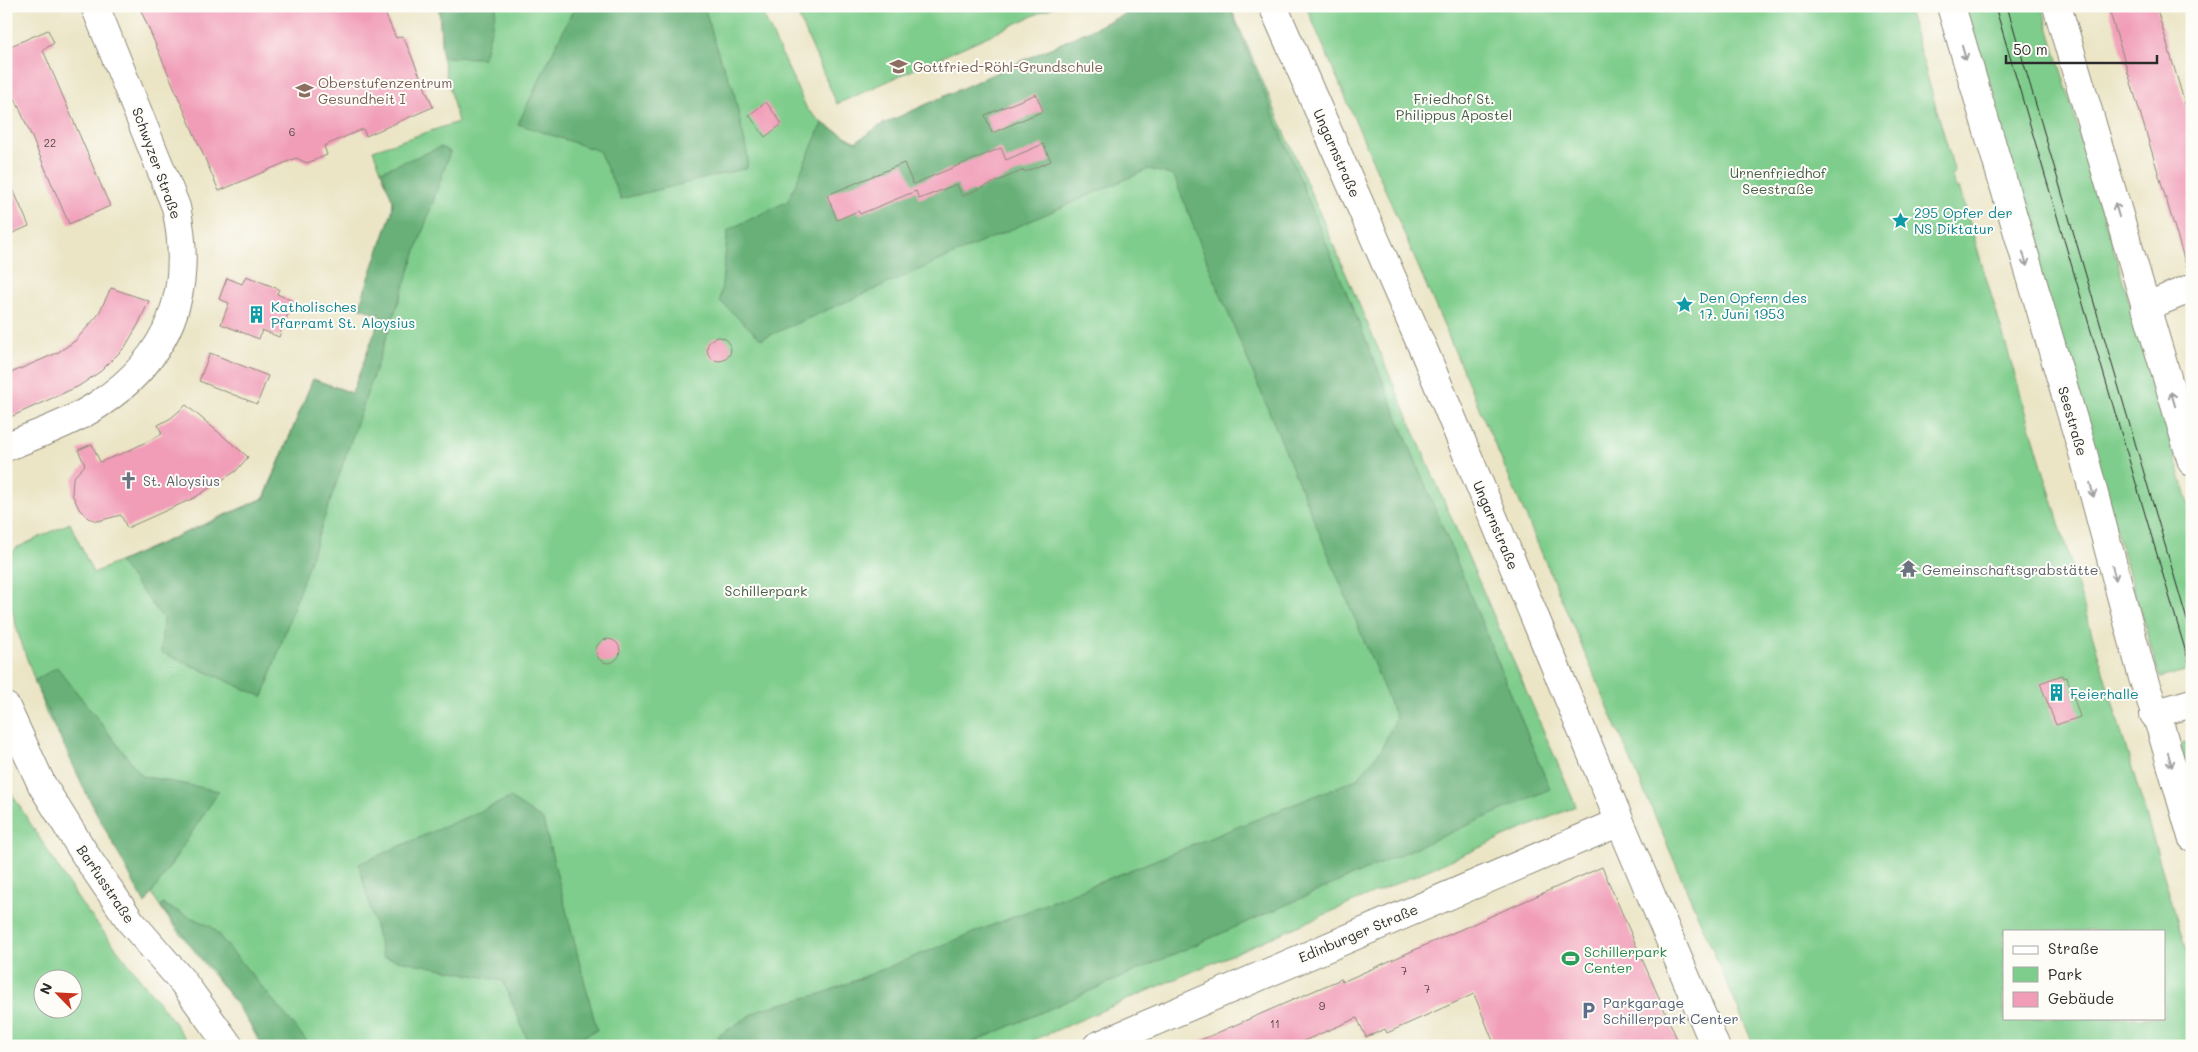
<svg xmlns="http://www.w3.org/2000/svg" width="2198" height="1052" font-family="Mali,sans-serif">
	<style>
		.green { fill: #7fcd8c; stroke: #557c5c; fill-rule: evenodd }
		.forest { fill: #67b078; stroke: #496e52 }
		.building { fill: #f19db8 }
		.lines { fill: none; stroke-linecap: round; stroke-linejoin: round }
		.minor-casing { stroke: #8b8878; stroke-width: 30 }
		.major-casing { stroke: #8b8878; stroke-width: 30 }
		.minor { stroke: #fff; stroke-width: 28 }
		.major { stroke: #fff; stroke-width: 28 }
		.tram { stroke: #2b2b2b; stroke-width: 1 }
		.oneway { stroke: #a0a0a0 }
		.labels { text-anchor: middle; dominant-baseline: central; stroke-width: 4; stroke-linejoin: round; paint-order: stroke }
		.number-label { font-size: 11px; fill: #5c484e }
		.education-label { font-size: 14px; fill: #785e54; stroke: #fdfcf7; text-anchor: start }
		.park-label { font-size: 14px; fill: #445c48; stroke: #fdfcf7 }
		.street-label { font-size: 14px; fill: #2b2b2b; stroke: #fdfcf7 }
		.culture-label { font-size: 14px; fill: #0d838f; stroke: #fdfcf7; text-anchor: start }
		.worship-label { font-size: 14px; fill: #5b616d; stroke: #fdfcf7; text-anchor: start }
		.leisure-label { font-size: 14px; fill: #27864d; stroke: #fdfcf7; text-anchor: start }
		.service-label { font-size: 14px; fill: #4e5e75; stroke: #fdfcf7; text-anchor: start }
	</style>
	<rect width="100%" height="100%" fill="#fdfcf7"/>
	<filter id="ink" filterUnits="userSpaceOnUse"><feTurbulence type="fractalNoise" baseFrequency=".02" numOctaves="2"/><feDisplacementMap in="SourceGraphic" scale="10" xChannelSelector="R" yChannelSelector="G"/><feConvolveMatrix kernelMatrix="1 2 1 2 8 2 1 2 1" color-interpolation-filters="sRGB"/></filter>
	<filter id="wash" filterUnits="userSpaceOnUse"><feTurbulence type="fractalNoise" baseFrequency=".0096" numOctaves="4" result="noise"/><feDisplacementMap in="SourceGraphic" scale="20" xChannelSelector="R" yChannelSelector="G"/><feGaussianBlur stdDeviation="1.12" result="paint"/><feColorMatrix in="noise" values="0 0 0 0 0 0 0 0 0 0 0 0 0 0 0 0 0 1.4 0 .05"/><feComposite in="paint" operator="in"/></filter>
	<g filter="url(#wash)">
		<rect width="100%" height="100%" fill="#ebe5c6"/>
		<!-- green -->
		<path class="green" d="M439,6H759L807,109L822,123L855,142L881,125L1143,6H1230L1576,806L1020,1046H261L245,1015L168,918L121,847L46,713L18,633L6,585V561L16,548L70,523L93,573L264,498L313,379L352,393L381,316L359,307L392,212L393,201L373,150L458,122L442,57Z
			M794,6H1055L837,104Z
			M1306,6H1907L1955,173L1951,174L1956,188L1959,187L1962,197L2192,970V1046H1754ZM2004,931H2164V1018H2004Z
			M1960,6H2042L2192,515V669L2160,678Z
			M2192,740V784L2180,744Z
			M6,779L13,796L80,902L171,1018L190,1046H6ZM42,980H72V1010H42Z"/>
		<!-- forest -->
		<path class="forest" d="M439,6H497L484,58L442,57Z
			M575,6H704L719,56L733,88L748,157L747,168L621,199L599,151L518,124Z
			M1143,6H1229L1550,789L965,1046H723L718,1036L761,1009L821,994L1357,779L1381,750L1396,718L1210,269L1174,176L1149,169L761,339L720,301L728,230L788,201L822,123L856,142L881,125Z
			M441,147L450,152L263,697L161,652L163,618L119,562L265,498L313,379L352,393L381,316L359,307L392,212L393,201L381,171Z
			M57,667L142,776L219,791L145,904L87,795L34,681Z
			M510,798L543,820L597,1030L563,1046H530L503,981L383,957L359,864Z
			M162,904L212,927L311,1046H265L212,970L161,907Z"/>
		<g id="blocks">
			<!-- building -->
			<path class="building" d="M139,6H382L396,38L403,36L433,107L366,136L363,129L324,146L327,155L307,163L296,158L219,191Z
				M2108,6H2156L2192,128V272H2188Z
				M48,30L54,43L43,50L110,206L69,224L6,77V48Z
				M1036,94L1043,111L992,133L985,115Z
				M766,102L782,124L765,137L749,115Z
				M1043,144L1051,161L1025,172L1024,170L962,196L957,184L919,199L916,191L860,214L858,211L837,220L827,195L904,163L913,184L1001,148L1006,160Z
				M6,173L29,226L6,236Z
				M246,276L279,289L277,294L293,301L279,337L262,330L259,339L221,324L229,303L219,299L227,278L242,284Z
				M111,288L149,301L138,325L125,347L101,371L79,386L6,419V375L57,353L75,341L98,315Z
				M707 349a12 12 0 1 1 24 0a12 12 0 1 1-24 0Z
				M210,353L268,376L257,404L199,381Z
				M186,405L248,457L236,471L194,498L127,528L121,515L98,521L88,518L79,509L72,494L73,478L85,465L78,450L92,444L100,462L126,452L162,434L158,425L171,418Z
				M596 651a12 12 0 1 1 24 0a12 12 0 1 1-24 0Z
				M2062,675L2064,678L2067,677L2080,717L2056,725L2040,683Z
				M1602,867L1680,1046H1495L1474,994L1387,1033L1385,1029L1366,1037L1357,1018L1292,1046H1187L1341,979L1342,982Z"/>
		</g>
	</g>
	<g filter="url(#ink)">
		<use href="#blocks" fill-opacity="0" stroke="#8b8878" stroke-width="1"/>
		<g class="lines">
			<defs>
				<path id="minor" d="M1273,6L1424,351L1620,822L1715,1046
					M2145,307L2192,288
					M6,447C37,434 71,423 99,404C171,356 194,291 176,207L95,6
					M2154,714L2192,703
					M1097,1046L1620,822"/>
				<path id="major" d="M1951,6L2083,453L2143,678L2161,729L2192,837
					M2057,6L2192,462
					M6,707L42,785L88,859L131,922L183,982L229,1046"/>
			</defs>
			<!-- minor casing -->
			<use href="#minor" class="minor-casing"/>
			<!-- major casing -->
			<use href="#major" class="major-casing"/>
			<!-- minor -->
			<use href="#minor" class="minor"/>
			<!-- major -->
			<use href="#major" class="major"/>
			<!-- tram -->
			<path class="tram" d="M1995,6L2192,673
				M2007,6L2192,637"/>
		</g>
		<!-- one-way arrows -->
		<defs><path id="oneway-shaft" d="M-6 0H5M1.5-3L5.5 0L1.5 3" fill="none" stroke-width="1.6" stroke-linecap="round" stroke-linejoin="round" transform="scale(1.25)"/></defs>
		<g class="oneway">
			<use href="#oneway-shaft" transform="translate(1964 53) rotate(74)"/>
			<use href="#oneway-shaft" transform="translate(2117 210) rotate(-106)"/>
			<use href="#oneway-shaft" transform="translate(2025 259) rotate(74)"/>
			<use href="#oneway-shaft" transform="translate(2173 399) rotate(-107)"/>
			<use href="#oneway-shaft" transform="translate(2092 490) rotate(76)"/>
			<use href="#oneway-shaft" transform="translate(2114 573) rotate(75)"/>
			<use href="#oneway-shaft" transform="translate(2170 760) rotate(74)"/>
		</g>
	</g>
	<!-- icons -->
	<defs>
		<symbol id="school-bare" viewBox="-9 -9 18 18"><path d="M0-5L7-2L0 1L-7-2ZM-4 1L0 2.5L4 1V4Q0 6-4 4Z" fill="#8d6e63" stroke="#fdfcf7" stroke-width="2.5" paint-order="stroke"/></symbol>
		<symbol id="sight-bare" viewBox="-9 -9 18 18"><path d="M0-6L1.8-2.2L6-1.7L2.9 1.2L3.7 5.4L0 3.3L-3.7 5.4L-2.9 1.2L-6-1.7L-1.8-2.2Z" fill="#0f9aa8" stroke="#fdfcf7" stroke-width="2.5" paint-order="stroke"/></symbol>
		<symbol id="building-bare" viewBox="-9 -9 18 18"><path d="M-4-6H4V6H1V3H-1V6H-4ZM-2.5-4.3h1.7v1.8h-1.7ZM.8-4.3h1.7v1.8H.8ZM-2.5-1h1.7V.8h-1.7ZM.8-1h1.7V.8H.8Z" fill="#0f9aa8" stroke="#fdfcf7" stroke-width="2.5" paint-order="stroke"/></symbol>
		<symbol id="church-bare" viewBox="-9 -9 18 18"><path d="M-1.2-6h2.4v3.5h3.3v2.4h-3.3V6h-2.4V-.1h-3.3v-2.4h3.3Z" fill="#6b7280" stroke="#fdfcf7" stroke-width="2.5" paint-order="stroke"/></symbol>
		<symbol id="temple-bare" viewBox="-9 -9 18 18"><path d="M0-6L5-2H3V0L6.5 2.5H4V6H1.5V3h-3V6H-4V2.5H-6.5L-3 0V-2H-5Z" fill="#6b7280" stroke="#fdfcf7" stroke-width="2.5" paint-order="stroke"/></symbol>
		<symbol id="stadium-bare" viewBox="-9 -9 18 18"><path d="M0-5a6.5 5 0 1 0 0 10a6.5 5 0 1 0 0-10ZM-3.5-1.8h7v3.6h-7Z" fill="#2e9e5b" stroke="#fdfcf7" stroke-width="2.5" paint-order="stroke"/></symbol>
		<symbol id="parking-bare" viewBox="-9 -9 18 18"><path d="M-3.5-5.5H1a3.5 3.5 0 0 1 0 7H-1V5.5H-3.5ZM-1-3.4V-.6H.8a1.4 1.4 0 0 0 0-2.8Z" fill="#5c6f8a" stroke="#fdfcf7" stroke-width="2.5" paint-order="stroke"/></symbol>
	</defs>
	<g fill-rule="evenodd">
		<use href="#school-bare" x="886" y="54" width="25" height="25"/>
		<use href="#school-bare" x="292" y="78" width="25" height="25"/>
		<use href="#sight-bare" x="1888" y="208" width="25" height="25"/>
		<use href="#sight-bare" x="1672" y="292" width="25" height="25"/>
		<use href="#building-bare" x="244" y="302" width="25" height="25"/>
		<use href="#church-bare" x="116" y="468" width="25" height="25"/>
		<use href="#temple-bare" x="1896" y="556" width="25" height="25"/>
		<use href="#building-bare" x="2044" y="680" width="25" height="25"/>
		<use href="#stadium-bare" x="1558" y="946" width="25" height="25"/>
		<use href="#parking-bare" x="1576" y="998" width="25" height="25"/>
	</g>
	<g class="labels">
		<!-- number labels -->
		<g class="number-label">
			<text x="292" y="131">6</text>
			<text x="50" y="142">22</text>
			<text x="1404" y="970">7</text>
			<text x="1427" y="988">7</text>
			<text x="1322" y="1005">9</text>
			<text x="1275" y="1023">11</text>
		</g>
		<!-- education labels -->
		<g class="education-label">
			<text x="913" y="66">Gottfried-Röhl-Grundschule</text>
			<text x="318" y="82">Oberstufenzentrum<tspan x="318" dy="16">Gesundheit I</tspan></text>
		</g>
		<!-- park labels -->
		<g class="park-label">
			<text x="1454" y="98">Friedhof St.<tspan x="1454" dy="16">Philippus Apostel</tspan></text>
			<text x="1778" y="172">Urnenfriedhof<tspan x="1778" dy="16">Seestraße</tspan></text>
			<text x="766" y="590">Schillerpark</text>
		</g>
		<!-- street labels -->
		<g class="street-label">
			<text transform="translate(1337 153) rotate(66)">Ungarnstraße</text>
			<text transform="translate(157 163) rotate(70)">Schwyzer Straße</text>
			<text transform="translate(2073 421) rotate(74)">Seestraße</text>
			<text transform="translate(1496 525) rotate(67)">Ungarnstraße</text>
			<text transform="translate(106 884) rotate(56)">Barfusstraße</text>
			<text transform="translate(1358 933) rotate(-23)">Edinburger Straße</text>
		</g>
		<!-- culture labels -->
		<g class="culture-label">
			<text x="1914" y="212">295 Opfer der<tspan x="1914" dy="16">NS Diktatur</tspan></text>
			<text x="1699" y="297">Den Opfern des<tspan x="1699" dy="16">17. Juni 1953</tspan></text>
			<text x="271" y="306">Katholisches<tspan x="271" dy="16">Pfarramt St. Aloysius</tspan></text>
			<text x="2070" y="693">Feierhalle</text>
		</g>
		<!-- worship labels -->
		<g class="worship-label">
			<text x="143" y="480">St. Aloysius</text>
			<text x="1922" y="569">Gemeinschaftsgrabstätte</text>
		</g>
		<!-- leisure labels -->
		<g class="leisure-label">
			<text x="1584" y="951">Schillerpark<tspan x="1584" dy="16">Center</tspan></text>
		</g>
		<!-- service labels -->
		<g class="service-label">
			<text x="1603" y="1002">Parkgarage<tspan x="1603" dy="16">Schillerpark Center</tspan></text>
		</g>
	</g>
	<!-- margin -->
	<rect width="2198" height="1052" fill="none" stroke="#fdfcf7" stroke-width="25"/>
	<!-- legend -->
	<rect x="2003" y="930" width="162" height="90" fill="#fdfcf7" stroke="#a9a8a5"/>
	<rect x="2013" y="946" width="25" height="8" fill="#ffffff" stroke="#a9a8a5"/>
	<text x="2048" y="954" font-size="15" fill="#2b2b2b">Straße</text>
	<rect x="2013" y="967" width="25" height="15" fill="#7fcd8c" stroke="#a9a8a5"/>
	<text x="2048" y="980" font-size="15" fill="#2b2b2b">Park</text>
	<rect x="2013" y="992" width="25" height="15" fill="#f19db8" stroke="#a9a8a5"/>
	<text x="2048" y="1004" font-size="15" fill="#2b2b2b">Gebäude</text>
	<!-- north arrow -->
	<g transform="translate(58 994) rotate(294)"><circle r="24" fill="#fdfcf7" stroke="#a9a8a5"/>
	<path d="M0-4L9 19L0 12L-9 19Z" fill="#c8321e"/>
	<text y="-8" font-size="14" font-weight="bold" text-anchor="middle" fill="#2b2b2b">N</text>
	</g>
	<!-- scale -->
	<path d="M2006 55v8h151v-8" fill="none" stroke="#2b2b2b" stroke-width="2.5"/>
	<text x="2013" y="55" font-size="15" fill="#2b2b2b" stroke="#fdfcf7" stroke-width="4" paint-order="stroke">50 m</text>
</svg>
